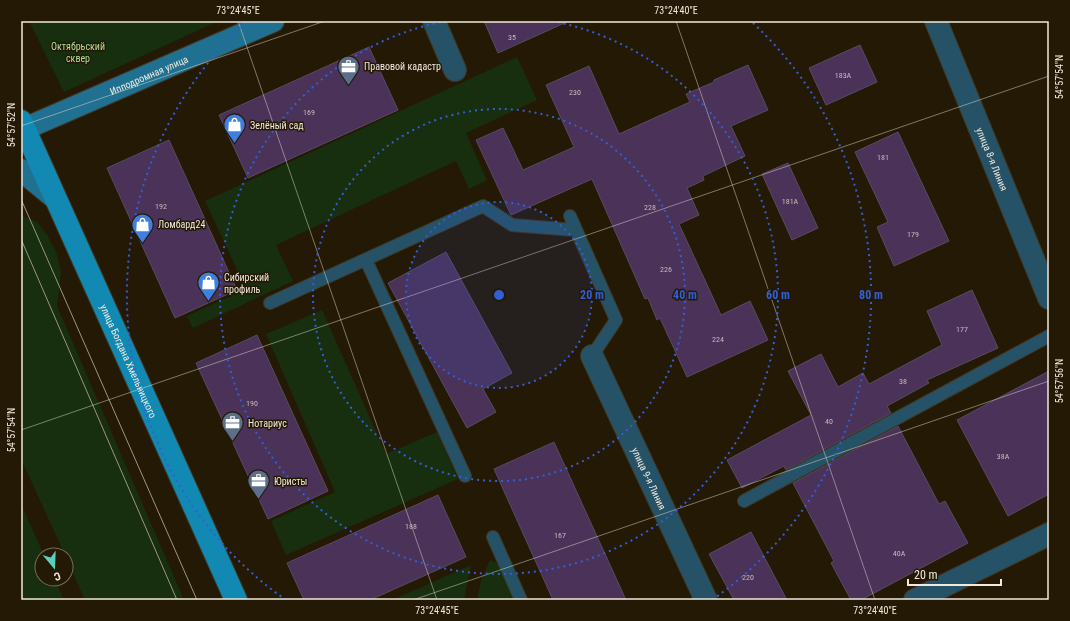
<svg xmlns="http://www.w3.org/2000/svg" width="1070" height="621" font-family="'Roboto Condensed',sans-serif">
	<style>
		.green { fill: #172e0f }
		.building { fill: #4a3259; stroke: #584b61 }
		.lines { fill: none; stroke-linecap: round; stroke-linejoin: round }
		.lane-casing { stroke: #413623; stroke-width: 14 }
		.street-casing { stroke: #413623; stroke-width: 24 }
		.secondary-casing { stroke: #413623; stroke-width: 24 }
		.primary-casing { stroke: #413623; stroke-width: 24 }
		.lane { stroke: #255266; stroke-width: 12 }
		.street { stroke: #255266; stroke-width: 22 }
		.secondary { stroke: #207191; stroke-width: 22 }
		.primary { stroke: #1289b3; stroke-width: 22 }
		.tram { stroke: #9e9586; stroke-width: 1 }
		.ticks { fill: none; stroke: #f1e9dd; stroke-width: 1; stroke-opacity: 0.45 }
		.ring { fill: none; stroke: #325ed8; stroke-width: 2; stroke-dasharray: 2 4 }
		.labels { text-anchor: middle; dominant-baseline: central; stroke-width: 3; stroke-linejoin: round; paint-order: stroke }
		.number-label { font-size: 8px; fill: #c7bbbc }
		.park-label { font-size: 10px; fill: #addf9d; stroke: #241905 }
		.poi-label { font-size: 10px; fill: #f1e9dd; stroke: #241905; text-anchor: start }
		.street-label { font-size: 10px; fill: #f1e9dd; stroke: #241905 }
		.centre { fill: #325ed8; stroke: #241905; stroke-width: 2 }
		.ring-label { font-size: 12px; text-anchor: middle; font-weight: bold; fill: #325ed8; stroke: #241905; stroke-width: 3; stroke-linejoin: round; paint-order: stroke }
		.neatline { fill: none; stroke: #f1e9dd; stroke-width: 1.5 }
		.ticks-label { font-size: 10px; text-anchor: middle; fill: #f1e9dd }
	</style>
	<rect width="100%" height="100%" fill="#241905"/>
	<!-- green -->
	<path class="green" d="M29,21H218L64,92Z
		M517,57L537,100L466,133L487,180L469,189L456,161L276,245L293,281L193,328L187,316L246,289L205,201Z
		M21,215L37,222L47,235L57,254L61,272L57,306L184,600H85L66,558V555H65L21,459Z
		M322,310L386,454L437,432L458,479L286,555L271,521L335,492L266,334Z
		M21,504L44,555H42V579H55L64,600H21Z
		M490,560L501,565L516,600H477L481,580Z
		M471,565L464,600H392Z"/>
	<!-- building -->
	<path class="building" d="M484,21H569L498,53Z
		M860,45L877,82L826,105L809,68Z
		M369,47L398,110L248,178L219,115Z
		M748,65L768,110L731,126L745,156L703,176L704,180L687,188L699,215L679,224L721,315L750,301L768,340L687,377L660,318L657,320L648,298L645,299L592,179L511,215L476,140L503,128L523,170L574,147L546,85L589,66L619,134L690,102L686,94L714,82V80Z
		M898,132L949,241L894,266L877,227L888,222L855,152Z
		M169,140L237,290L175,318L107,168Z
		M788,163L818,228L792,240L762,174Z
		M446,252L512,373L483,389L496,412L467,428L388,283Z
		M972,290L998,348L927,380L929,383L887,406L891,413L786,470L784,466L742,488L727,460L811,415L788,371L821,354L838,387L863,373L869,384L942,345L927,311Z
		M257,335L328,491L268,519L196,363Z
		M1049,371V494L1008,516L957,420Z
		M898,426L939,504L945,501L968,543L861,600H851L831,563L834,561L793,483Z
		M554,442L626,600H553L494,469Z
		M438,495L466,557L370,600H304L287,563Z
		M751,532L787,600H734L709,554Z"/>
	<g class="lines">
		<defs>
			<path id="lane" d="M570,216L616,320L592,356
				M366,260L465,476
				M270,303L483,206L512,225L575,230
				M744,501L1049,336
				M493,537L521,600"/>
			<g id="street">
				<path d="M434,21L455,70"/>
				<path id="s1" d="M936,21L1049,298"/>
				<path id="s2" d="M592,356L706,600"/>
				<path d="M915,600L1049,534"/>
			</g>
			<g id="secondary">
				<path id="s3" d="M24,129L273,21"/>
				<path d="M21,170L55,198"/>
			</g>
			<g id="primary">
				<path id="s4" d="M21,121L236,600"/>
			</g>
		</defs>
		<!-- lane casing -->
		<use href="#lane" class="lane-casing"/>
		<!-- street casing -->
		<use href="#street" class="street-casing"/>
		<!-- secondary casing -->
		<use href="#secondary" class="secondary-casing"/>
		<!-- primary casing -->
		<use href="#primary" class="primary-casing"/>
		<!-- lane -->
		<use href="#lane" class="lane"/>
		<!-- street -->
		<use href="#street" class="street"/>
		<!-- secondary -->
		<use href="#secondary" class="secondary"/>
		<!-- primary -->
		<use href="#primary" class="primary"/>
		<!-- tram -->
		<path class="tram" d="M21,199L197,600
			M21,239L177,600"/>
	</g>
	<!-- ticks -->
	<path class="ticks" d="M238,21L437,600M676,21L875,600M21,126L325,21M21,430L1049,76M413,600L1049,381"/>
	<!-- distance rings -->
	<circle cx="499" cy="295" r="93" fill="#325ed8" fill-opacity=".12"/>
	<g class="ring">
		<circle cx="499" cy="295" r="93"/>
		<circle cx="499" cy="295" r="186"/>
		<path d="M552 21A279 279 0 1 1 446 21"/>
		<path d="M286 600A372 372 0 0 1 245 23M753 23A372 372 0 0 1 712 600"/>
	</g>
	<!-- icons -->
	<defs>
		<symbol id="office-pin" viewBox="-11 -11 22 30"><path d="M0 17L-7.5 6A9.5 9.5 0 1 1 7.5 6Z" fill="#5c6f8a" stroke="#241905"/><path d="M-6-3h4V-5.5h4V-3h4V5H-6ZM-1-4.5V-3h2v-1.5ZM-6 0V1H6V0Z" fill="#fff"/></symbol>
		<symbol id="shop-pin" viewBox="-11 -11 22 30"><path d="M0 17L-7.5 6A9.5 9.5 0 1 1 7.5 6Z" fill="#3f7fe0" stroke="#241905"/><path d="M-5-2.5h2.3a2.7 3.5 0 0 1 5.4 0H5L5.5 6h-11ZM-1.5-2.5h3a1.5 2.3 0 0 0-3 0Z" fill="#fff"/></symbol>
	</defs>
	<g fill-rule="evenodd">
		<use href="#office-pin" x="336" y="54" width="25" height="34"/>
		<use href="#shop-pin" x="222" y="112" width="25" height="34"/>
		<use href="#shop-pin" x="130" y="212" width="25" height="34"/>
		<use href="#shop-pin" x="196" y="270" width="25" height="34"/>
		<use href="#office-pin" x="220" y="410" width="25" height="34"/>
		<use href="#office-pin" x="246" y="468" width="25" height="34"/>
	</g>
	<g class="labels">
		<!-- number labels -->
		<g class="number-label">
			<text x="512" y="37">35</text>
			<text x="843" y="75">183А</text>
			<text x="575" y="92">230</text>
			<text x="309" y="112">169</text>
			<text x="883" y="157">181</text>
			<text x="790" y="201">181А</text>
			<text x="161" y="206">192</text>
			<text x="650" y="207">228</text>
			<text x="913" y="234">179</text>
			<text x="666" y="269">226</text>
			<text x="962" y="329">177</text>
			<text x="718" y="339">224</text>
			<text x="903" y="381">38</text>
			<text x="252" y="403">190</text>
			<text x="829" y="421">40</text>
			<text x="1003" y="456">38А</text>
			<text x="411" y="526">188</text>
			<text x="560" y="535">167</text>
			<text x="899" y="553">40А</text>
			<text x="748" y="577">220</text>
		</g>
		<!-- park labels -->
		<g class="park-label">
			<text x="78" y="46">Октябрьский<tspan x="78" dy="12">сквер</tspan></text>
		</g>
		<!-- poi labels -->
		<g class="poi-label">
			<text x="364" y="66">Правовой кадастр</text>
			<text x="250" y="125">Зелёный сад</text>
			<text x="158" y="224">Ломбард24</text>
			<text x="224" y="277">Сибирский<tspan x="224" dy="12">профиль</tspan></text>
			<text x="248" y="423">Нотариус</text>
			<text x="274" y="481">Юристы</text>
		</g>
		<!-- street labels -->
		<g class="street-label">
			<text stroke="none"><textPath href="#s3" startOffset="136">Ипподромная улица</textPath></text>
			<text stroke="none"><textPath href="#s1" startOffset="149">улица 8-я Линия</textPath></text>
			<text stroke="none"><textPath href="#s4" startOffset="263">улица Богдана Хмельницкого</textPath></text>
			<text stroke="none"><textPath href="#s2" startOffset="135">улица 9-я Линия</textPath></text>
		</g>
	</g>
	<circle cx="499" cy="295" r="6" class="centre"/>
	<g class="ring-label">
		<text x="592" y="299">20 m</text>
		<text x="685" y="299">40 m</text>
		<text x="778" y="299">60 m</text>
		<text x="871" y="299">80 m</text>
	</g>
	<!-- border -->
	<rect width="1070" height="621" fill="none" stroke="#241905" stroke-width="44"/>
	<!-- north arrow -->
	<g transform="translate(54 567) rotate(161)"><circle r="19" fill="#241905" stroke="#766c5b"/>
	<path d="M0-3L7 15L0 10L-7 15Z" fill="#5cceba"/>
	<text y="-6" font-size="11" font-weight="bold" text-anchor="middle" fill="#f1e9dd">С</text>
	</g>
	<!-- scale -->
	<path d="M908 579v6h93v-6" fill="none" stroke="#f1e9dd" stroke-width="2"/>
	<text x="914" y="579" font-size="12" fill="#f1e9dd" stroke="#241905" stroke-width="3" paint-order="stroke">20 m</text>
	<rect x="22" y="22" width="1026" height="577" class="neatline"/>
	<g class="ticks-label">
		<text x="238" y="14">73°24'45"E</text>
		<text x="676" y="14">73°24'40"E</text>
		<text transform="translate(1059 77) rotate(-90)" y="4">54°57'54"N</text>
		<text transform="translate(11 125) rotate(-90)" y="4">54°57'52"N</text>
		<text transform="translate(1059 381) rotate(-90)" y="4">54°57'56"N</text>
		<text transform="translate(11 430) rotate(-90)" y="4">54°57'54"N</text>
		<text x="437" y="614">73°24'45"E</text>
		<text x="875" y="614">73°24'40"E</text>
	</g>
</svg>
